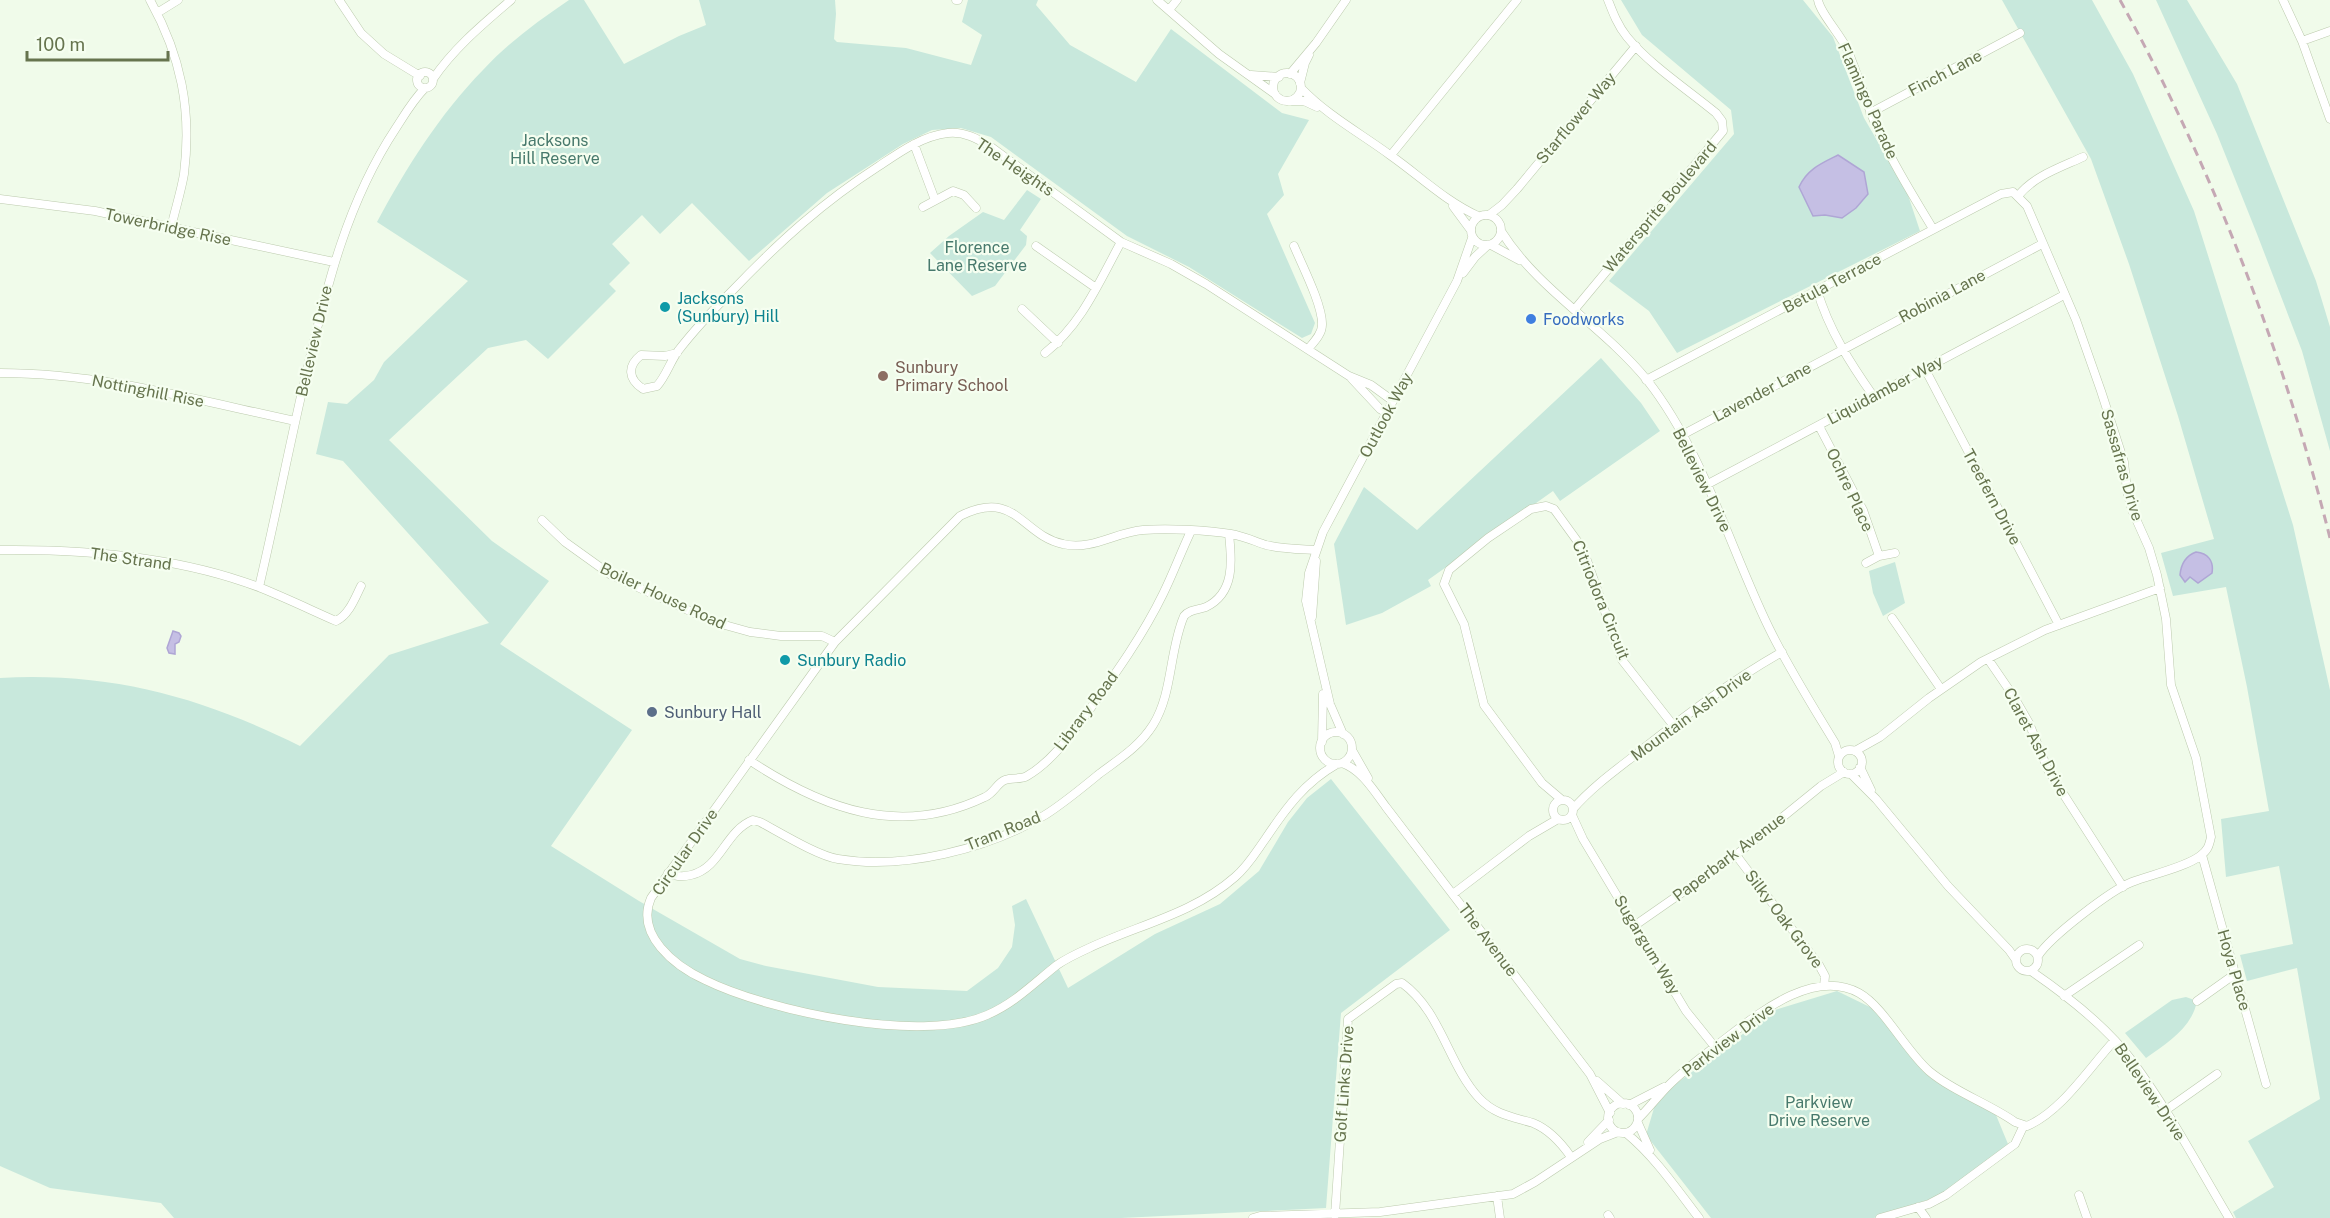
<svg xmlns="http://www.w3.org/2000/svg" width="2330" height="1218" font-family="'Public Sans',sans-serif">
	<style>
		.green { fill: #c8e8dc }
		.water { fill: #c5bfe4; stroke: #afa6d5; stroke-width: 1.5 }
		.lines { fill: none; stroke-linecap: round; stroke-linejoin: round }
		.street-casing { stroke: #bccaad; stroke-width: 9 }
		.street { stroke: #fff; stroke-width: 8 }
		.rail { stroke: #c5a8b4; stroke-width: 3; stroke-dasharray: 9 6; stroke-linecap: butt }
		.culture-dot { fill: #0f9aa8; stroke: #f5fef0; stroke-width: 2 }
		.shop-dot { fill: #3f7fe0; stroke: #f5fef0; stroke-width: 2 }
		.education-dot { fill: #8d6e63; stroke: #f5fef0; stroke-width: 2 }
		.service-dot { fill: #5c6f8a; stroke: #f5fef0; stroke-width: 2 }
		.labels { text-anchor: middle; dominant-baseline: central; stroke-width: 4.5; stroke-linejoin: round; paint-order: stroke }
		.street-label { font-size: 16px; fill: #66744e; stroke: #f5fef0 }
		.park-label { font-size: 16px; fill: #47796c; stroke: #f5fef0 }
		.culture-label { font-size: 16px; fill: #0d838f; stroke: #f5fef0; text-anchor: start }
		.shop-label { font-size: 16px; fill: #366cbe; stroke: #f5fef0; text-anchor: start }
		.education-label { font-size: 16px; fill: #785e54; stroke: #f5fef0; text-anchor: start }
		.service-label { font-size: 16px; fill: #4e5e75; stroke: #f5fef0; text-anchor: start }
	</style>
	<rect width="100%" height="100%" fill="#f0fbea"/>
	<!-- green -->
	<path class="green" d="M569,0H584L624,64L679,36L706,25L699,0H835L836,14L834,39L837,42L906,48L971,65L982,35L962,22L968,0H1038L1036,5L1070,45L1136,82L1171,29L1282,113L1309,120L1278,174L1284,195L1267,214L1315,323L1311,334L1302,338L1189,267L1127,236L991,137L961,128L932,130L903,144L827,193L749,261L692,203L660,234L642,215L612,244L630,263L609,284L616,291L548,359L526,340L488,348L389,440L492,541L549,581L500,644L632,730L551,846L639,901L740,959L766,966L878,987L967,991L998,968L1012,947L1015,925L1012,906L1026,899L1068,988L1155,934L1220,904L1259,871L1288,822L1307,798L1331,779L1450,930L1341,1013L1326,1208L1121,1218H174L161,1203L50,1188L0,1166V678C111,672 201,697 300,746L389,655L489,623L343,461L316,454L328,402L347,404L374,380L384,362L468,281L377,222C406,168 440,114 483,70C508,43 538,21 569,0Z
		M1621,0H1803L1833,37L1864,118L1907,192L1920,231L1677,353L1649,311L1609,281L1734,134L1731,110L1642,35Z
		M2002,0H2092L2133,74L2194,211L2293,525L2330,690V1218H2236L2233,1212L2274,1187L2248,1141L2320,1099L2297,968L2247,981L2240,955L2293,944L2279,866L2226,877L2221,819L2269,811L2247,687L2226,587L2173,596L2161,553L2214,539L2178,416L2129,264L2091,159Z
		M2156,0H2187L2237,84L2316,281L2330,327V451L2302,351L2257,234L2217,134Z
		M1027,190L1041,199L1020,230L1027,236L1026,245L995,286L972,296L930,253L949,236L983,212L1004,220Z
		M1601,358L1641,403L1660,431L1560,501L1553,491L1428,580L1431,586L1382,613L1346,625L1334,544L1364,487L1417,530Z
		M1895,562L1905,603L1883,616L1873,593L1869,571Z
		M1837,991L1874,1009L1928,1070L1996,1115L2008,1144L1942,1195L1874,1218H1711L1646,1135L1657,1098L1775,1010Z
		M2186,997L2197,1001C2192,1028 2167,1043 2146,1058L2125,1033L2172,1000Z"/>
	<!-- water -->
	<path class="water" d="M1838,155L1864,172L1868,194L1856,208L1842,218L1825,215L1813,216L1799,187C1807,169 1822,163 1838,155Z
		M2196,552C2208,553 2214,561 2212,573L2198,583L2190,577L2185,582L2180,575C2181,564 2185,556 2196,552Z
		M173,631L179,633L181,636L179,642L175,644V654L169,653L167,648Z"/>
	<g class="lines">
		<defs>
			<path id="street" d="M150,0C181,56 192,110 184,174C181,192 175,210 171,228
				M339,0L361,33L384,54L420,76
				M956,0H958
				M1157,0L1219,54L1275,94
				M1818,0C1820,13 1841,35 1848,51C1861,82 1869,115 1885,145C1899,174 1917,202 1933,229
				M2283,0L2302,41L2330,119
				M1169,10L1177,0
				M157,13L178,0
				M2302,41L2330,31
				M417 80a8 8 0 1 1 16 0a8 8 0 1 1-16 0Z
				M1273 87a14 14 0 1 1 28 0a14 14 0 1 1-28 0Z
				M1290,74L1316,43L1346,0
				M1251,75L1279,77
				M433,79C454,48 483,24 511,0
				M1300,83L1305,63L1309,55
				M1301,88C1327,115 1360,133 1390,155C1420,176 1445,201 1478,216
				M1292,101H1304L1317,107
				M1870,113L2020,33
				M914,144L935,200
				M1391,155L1517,0
				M2018,196C2034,176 2059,168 2083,157
				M0,199L95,211L334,262
				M1453,206L1470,229
				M923,207L953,191L964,195L976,208
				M1471 230a15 15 0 1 1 30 0a15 15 0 1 1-30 0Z
				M1489,215L1502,205L1517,189L1636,46
				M1501,231C1538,290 1603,326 1647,380C1703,451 1730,548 1769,628C1788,667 1812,705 1835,743L1839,756
				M1491,245L1519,260
				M1036,246L1096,288
				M1294,246C1302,265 1323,306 1322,325C1322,334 1314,342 1308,349
				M1463,273L1475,257L1488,245
				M1817,290C1829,330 1850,363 1874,397
				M1022,309L1058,343
				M1575,309L1723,131L1722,121L1716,113C1688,90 1649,64 1627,37C1618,26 1613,13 1608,0
				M677,353L665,356L641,355C627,366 628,379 643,389L657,386C666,376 670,362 678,351C695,329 714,309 733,290C779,242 823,202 879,166C900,152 922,136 948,133C964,131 978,139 991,147L1121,242L1171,264L1206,284L1349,376L1371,385L1393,401
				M1045,353C1082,324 1099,282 1121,242
				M1925,369L2059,625
				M0,373C100,373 197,400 295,421
				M1352,379L1380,409L1387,413
				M1646,380L2001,194L2013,192L2027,206L2076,320L2101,391L2124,462L2127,491L2132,510L2149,548L2157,575L2166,619L2171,685L2196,758L2211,837C2209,846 2208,850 2200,856C2186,867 2150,875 2132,882C2111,890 2050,937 2038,956
				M1819,426L1863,510L1879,556
				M1682,435L2042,244
				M1706,485L2064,295
				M542,520L565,542L611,575L714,622L750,632L781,636H822L835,642
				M0,550C85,549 181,557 261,588C286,598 311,610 336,621C349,615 355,598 361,586
				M1316,550C1299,549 1282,549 1266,545C1254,541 1243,536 1231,534C1208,530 1167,528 1143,530C1116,532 1091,551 1063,544C1021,535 1016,488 960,516L835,642L651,898C635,935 675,966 705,980C768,1011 921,1044 987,1015C1015,1003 1034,983 1057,965C1067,958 1078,953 1089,948C1138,925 1193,914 1235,877C1248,866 1256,852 1266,838C1286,808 1305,782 1337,764
				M1866,563L1879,556L1895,553
				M259,587C276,515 290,442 307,370C327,285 347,202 396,128C405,114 413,100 425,88
				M1312,617L1316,561
				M1892,618L1941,689
				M1988,659L2014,697L2029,723L2048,770L2123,887
				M1320 748a16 16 0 1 1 32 0a16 16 0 1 1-32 0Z
				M1343,734L1330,704L1306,601L1309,573L1323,532L1457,281L1472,238
				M1322,742L1323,694
				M1352,750L1368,778
				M1838 762a12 12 0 1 1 24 0a12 12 0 1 1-24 0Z
				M1855,751L1880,737L1929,698L1981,662L2045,630L2160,588
				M749,760C823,809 900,838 985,797C994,793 997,783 1005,780C1012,777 1020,780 1027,776C1053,761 1072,733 1090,709C1116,673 1143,635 1163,594C1173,574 1181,552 1191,531
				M1342,763C1362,770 1374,791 1386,807L1590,1074L1610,1113
				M1860,767L1871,790
				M1851,774L1876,799L1948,886L2009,950L2016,960
				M1553 810a10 10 0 1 1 20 0a10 10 0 1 1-20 0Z
				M1562,800L1542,783L1484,705L1464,624L1444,584L1449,570L1488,538L1531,509L1546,506L1554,509L1583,549L1622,660L1673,725
				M1573,809C1592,787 1616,770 1639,752C1686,715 1731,681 1782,652
				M1572,815L1583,839L1686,1011L1715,1047
				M1736,855L1819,965L1825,976L1824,986
				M2202,855L2266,1084
				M668,873C676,877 683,877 691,875C721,868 725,831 753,820L760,822C779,832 818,856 838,859C904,870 988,849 1045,815C1064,803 1082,788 1099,774C1119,759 1139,747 1153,725C1173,693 1169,651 1184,616C1190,609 1198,610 1206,607C1235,593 1232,561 1229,534
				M1453,894L1529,836L1558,819
				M1634,926L1736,855L1821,786L1844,772
				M2016 960a11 11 0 1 1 22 0a11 11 0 1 1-22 0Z
				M2031,971C2066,995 2108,1028 2133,1062C2169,1111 2198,1166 2229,1218
				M2064,996L2139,945
				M2197,1001L2235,974
				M1597,1081L1623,1104
				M1608 1118a15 15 0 1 1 30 0a15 15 0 1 1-30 0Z
				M1629,1105L1664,1087
				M2166,1110L2217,1074
				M1638,1119C1649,1108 1658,1096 1669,1085C1686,1068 1706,1054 1725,1039C1759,1013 1814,968 1859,993C1884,1007 1905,1050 1929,1071C1954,1092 1988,1103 2015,1122L2027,1126C2061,1112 2089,1068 2114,1041
				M1638,1123L1650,1150
				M1626,1133C1655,1157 1676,1188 1699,1218
				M1588,1142L1609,1120
				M2079,1195L2087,1218
				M1497,1196L1500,1218
				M1918,1207L1926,1218
				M1335,1215L1348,1019L1396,984L1402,983C1441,1011 1448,1064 1479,1098C1495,1115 1513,1117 1533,1123C1548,1129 1562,1144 1571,1157
				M1608,1215L1610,1218
				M1253,1218L1260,1216L1380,1212L1513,1194L1535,1182L1600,1139L1618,1132
				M1880,1218L1929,1204L1946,1195L2015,1144L2024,1125"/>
		</defs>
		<!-- street casing -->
		<use href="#street" class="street-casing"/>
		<!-- street -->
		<use href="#street" class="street"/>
		<!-- rail -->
		<path class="rail" d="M2120,0C2213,169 2283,351 2330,538"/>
	</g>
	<!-- markers -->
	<g class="culture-dot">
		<circle cx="665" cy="307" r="6"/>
		<circle cx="785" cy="660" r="6"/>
	</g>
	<circle class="shop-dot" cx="1531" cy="319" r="6"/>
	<circle class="education-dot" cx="883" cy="376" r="6"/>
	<circle class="service-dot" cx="652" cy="712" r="6"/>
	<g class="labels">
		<!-- street labels -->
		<g class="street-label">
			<text transform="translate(1945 73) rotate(-28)">Finch Lane</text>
			<text transform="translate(1868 101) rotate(66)">Flamingo Parade</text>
			<text transform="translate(1576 118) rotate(-50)">Starflower Way</text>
			<text transform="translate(1015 167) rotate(34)">The Heights</text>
			<text transform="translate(1660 207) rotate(-50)">Watersprite Boulevard</text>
			<text transform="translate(168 227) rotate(12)">Towerbridge Rise</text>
			<text transform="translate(1832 283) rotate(-28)">Betula Terrace</text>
			<text transform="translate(1942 296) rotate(-28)">Robinia Lane</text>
			<text transform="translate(314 341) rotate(-77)">Belleview Drive</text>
			<text transform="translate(1885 390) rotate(-28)">Liquidamber Way</text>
			<text transform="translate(148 391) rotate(11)">Nottinghill Rise</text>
			<text transform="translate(1762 392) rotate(-28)">Lavender Lane</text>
			<text transform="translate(1386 415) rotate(-62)">Outlook Way</text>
			<text transform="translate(2122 465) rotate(74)">Sassafras Drive</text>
			<text transform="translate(1702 480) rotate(64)">Belleview Drive</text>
			<text transform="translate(1850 490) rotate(65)">Ochre Place</text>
			<text transform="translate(1992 497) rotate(62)">Treefern Drive</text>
			<text transform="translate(131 559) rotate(8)">The Strand</text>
			<text transform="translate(663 596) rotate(25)">Boiler House Road</text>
			<text transform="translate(1601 600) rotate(68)">Citriodora Circuit</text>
			<text transform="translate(1086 711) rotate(-53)">Library Road</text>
			<text transform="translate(1691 715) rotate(-36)">Mountain Ash Drive</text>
			<text transform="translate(2036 742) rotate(62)">Claret Ash Drive</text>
			<text transform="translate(1003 831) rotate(-22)">Tram Road</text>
			<text transform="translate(685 852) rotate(-55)">Circular Drive</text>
			<text transform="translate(1729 857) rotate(-37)">Paperbark Avenue</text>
			<text transform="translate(1784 919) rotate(53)">Silky Oak Grove</text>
			<text transform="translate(1488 940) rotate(53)">The Avenue</text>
			<text transform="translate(1647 945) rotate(59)">Sugargum Way</text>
			<text transform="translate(2234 970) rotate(74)">Hoya Place</text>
			<text transform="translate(1728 1040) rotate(-37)">Parkview Drive</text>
			<text transform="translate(1344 1084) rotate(-86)">Golf Links Drive</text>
			<text transform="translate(2150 1092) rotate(56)">Belleview Drive</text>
		</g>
		<!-- park labels -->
		<g class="park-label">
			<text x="555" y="140">Jacksons<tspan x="555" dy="18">Hill Reserve</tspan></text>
			<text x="977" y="247">Florence<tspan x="977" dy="18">Lane Reserve</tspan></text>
			<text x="1819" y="1102">Parkview<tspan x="1819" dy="18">Drive Reserve</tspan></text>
		</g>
		<!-- culture labels -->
		<g class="culture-label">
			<text x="677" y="298">Jacksons<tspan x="677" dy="18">(Sunbury) Hill</tspan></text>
			<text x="797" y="660">Sunbury Radio</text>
		</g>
		<!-- shop labels -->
		<g class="shop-label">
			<text x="1543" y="319">Foodworks</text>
		</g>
		<!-- education labels -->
		<g class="education-label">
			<text x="895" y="367">Sunbury<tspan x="895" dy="18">Primary School</tspan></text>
		</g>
		<!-- service labels -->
		<g class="service-label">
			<text x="664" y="712">Sunbury Hall</text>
		</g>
	</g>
	<!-- scale -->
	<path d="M27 51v9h141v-9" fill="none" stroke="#66744e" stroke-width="3"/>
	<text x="36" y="51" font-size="18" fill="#66744e" stroke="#f5fef0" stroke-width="4.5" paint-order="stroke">100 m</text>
</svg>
